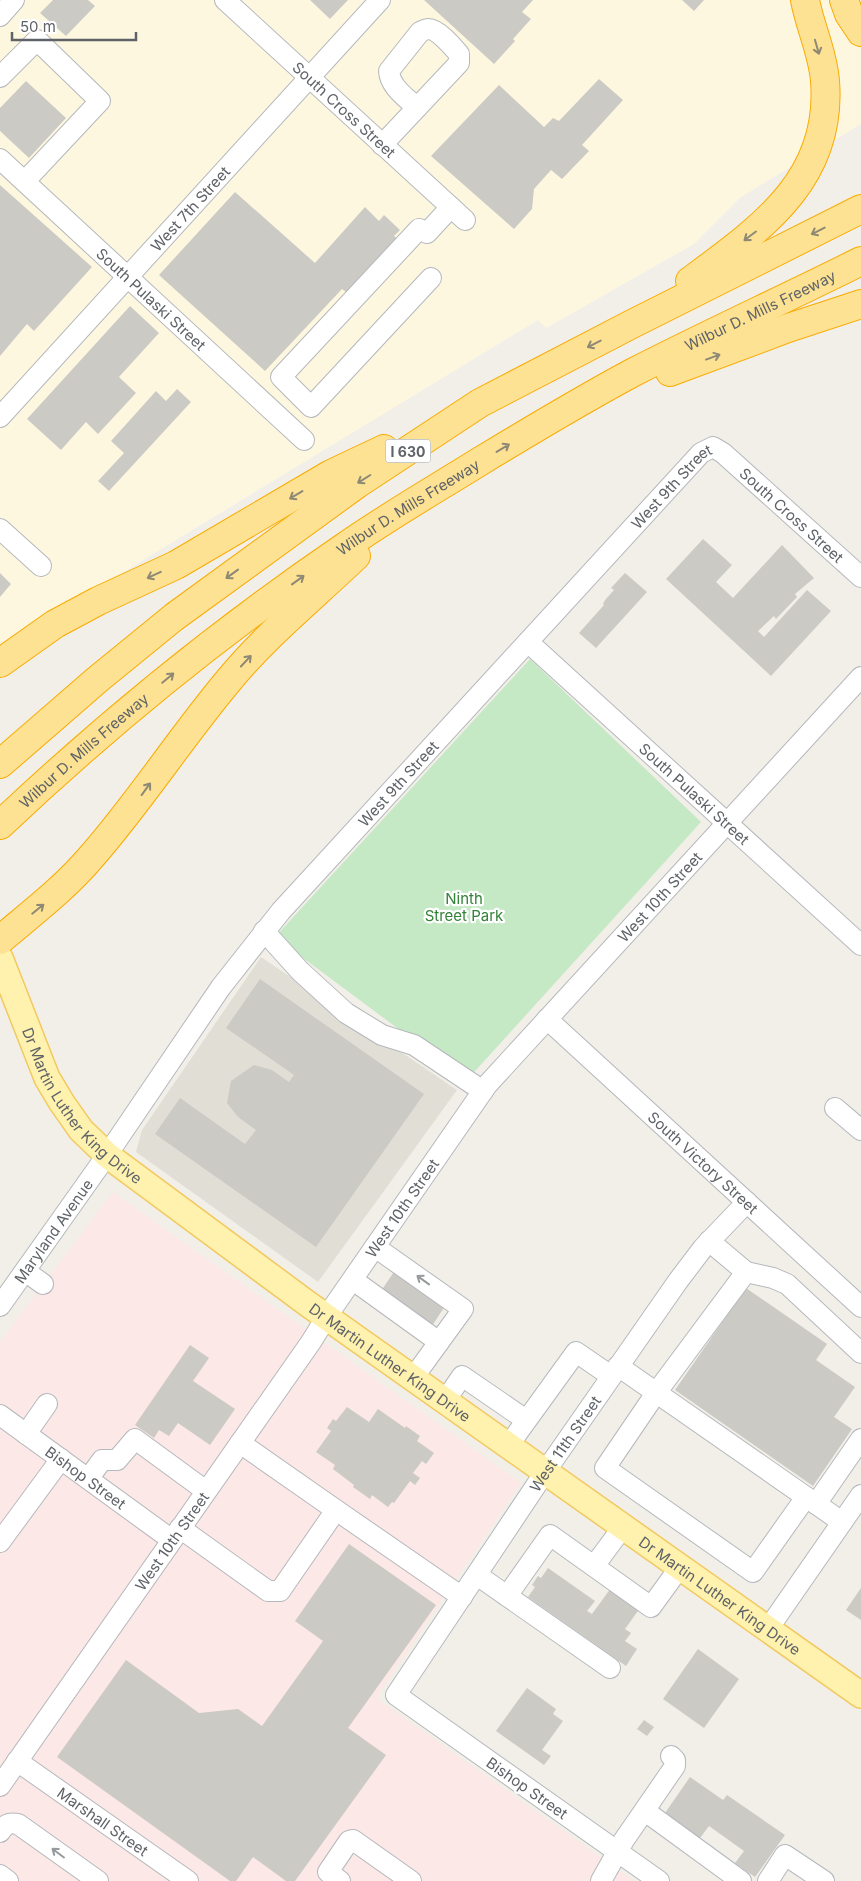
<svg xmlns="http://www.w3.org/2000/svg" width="861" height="1881" font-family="Inter,sans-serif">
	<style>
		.commercial { fill: #fef7e0 }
		.education { fill: #e1ded6 }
		.medical { fill: #fce8e6 }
		.green { fill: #c5e8c5 }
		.building { fill: #cccac5 }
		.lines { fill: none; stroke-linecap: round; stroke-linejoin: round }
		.minor-casing { stroke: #b5b8bc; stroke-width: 22 }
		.major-casing { stroke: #f2c960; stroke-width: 28 }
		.highway-casing { stroke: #f9ab00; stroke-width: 30 }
		.minor { stroke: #fff; stroke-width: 20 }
		.major { stroke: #fff2af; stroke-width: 25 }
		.highway { stroke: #fde293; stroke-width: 28 }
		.oneway { stroke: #8e8975 }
		.oneway2 { stroke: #979a9d }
		.labels { text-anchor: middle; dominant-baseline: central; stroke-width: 4.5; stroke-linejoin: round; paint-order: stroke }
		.shield { fill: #fff; stroke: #8f9295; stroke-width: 1 }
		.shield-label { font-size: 14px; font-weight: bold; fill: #5f6368 }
		.street-label { font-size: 15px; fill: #5f6368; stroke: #fff }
		.park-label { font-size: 15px; fill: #348238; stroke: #fff }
	</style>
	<rect width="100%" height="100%" fill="#f1efe8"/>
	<!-- commercial -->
	<path class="commercial" d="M0,0H861V124L741,197L694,244L546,328L538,320L0,647Z"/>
	<!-- education -->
	<path class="education" d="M261,957L457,1090L318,1282L136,1152L142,1130Z"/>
	<!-- medical -->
	<path class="medical" d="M113,1192L521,1483L376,1698L634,1881H0V1342Z"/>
	<!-- green -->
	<path class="green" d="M530,659L701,822L467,1080L275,937Z"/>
	<!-- building -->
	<path class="building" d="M53,0H88L95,6L66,36L40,13Z
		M310,0H348L330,19Z
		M424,0H533L522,12L531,19L513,39L515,41L494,64Z
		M682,0H704L694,11Z
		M599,79L623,100L582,145L589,151L562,179L551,170L534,189L532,209L514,229L431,156L499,85L544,127L553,118L559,121Z
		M26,81L66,118L29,158L0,131V108Z
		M0,185L92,267L34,331L27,324L0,356Z
		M235,192L315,263L365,207L379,221L384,215L400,230L394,236L399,240L351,296L342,289L265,371L159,275Z
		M130,306L159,333L119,377L136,393L98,434L86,422L61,450L27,419Z
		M177,389L191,402L109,491L98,481L124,453L111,441L156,391L166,401Z
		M703,539L732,565L716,582L733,598L782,545L814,578L795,594L797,597L776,619L774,616L758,631L764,637L807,590L831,611L771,676L666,579Z
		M0,573L11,584L0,597Z
		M625,573L647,592L596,648L579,633L604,605L603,604L605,600L614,590L611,588Z
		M260,979L424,1094L316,1247L155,1134L180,1098L245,1144L256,1130L238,1117L227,1103L231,1081L254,1065L272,1070L289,1082L294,1075L226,1028Z
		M396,1269L447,1303L430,1329L386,1300L383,1288Z
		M746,1288L827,1344L816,1360L855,1387L834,1417L852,1429L813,1486L675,1390Z
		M190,1345L209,1358L193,1381L235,1409L210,1445L178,1423L169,1436L159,1430L154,1438L135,1425Z
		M347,1407L369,1422L378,1409L405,1428L406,1426L420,1436L417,1441L434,1453L426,1464L422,1461L413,1473L420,1478L415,1485L410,1481L394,1503L392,1502L388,1507L372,1495L370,1499L353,1487L354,1485L333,1469L335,1465L316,1452L331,1431L327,1428L333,1419L336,1421Z
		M349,1544L436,1605L348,1728L386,1755L295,1881H286L253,1857L236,1881H230L57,1757L126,1660L199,1713L238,1709L262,1726L323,1641L295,1621Z
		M548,1568L595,1601L587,1611L592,1614L611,1588L640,1608L625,1629L631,1633L625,1641L637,1649L626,1666L528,1597L535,1587L532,1585L538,1576L541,1578Z
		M861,1588V1620L846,1610Z
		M698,1649L739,1679L704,1728L663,1699Z
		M527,1688L556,1709L553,1714L563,1721L542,1750L551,1756L544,1765L496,1731Z
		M644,1720L654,1727L647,1736L637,1729Z
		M690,1777L723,1800L727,1795L785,1835L755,1877L735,1863L744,1851L709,1826L700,1838L665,1813Z"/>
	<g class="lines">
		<defs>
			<g id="minor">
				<path id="s1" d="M225,0L465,220"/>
				<path d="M0,16L14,0"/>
				<path d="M0,77L37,40L100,101L25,181"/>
				<path d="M382,145L459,63V54C453,47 437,28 428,29C425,29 423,31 420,32L389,71C390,87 406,97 417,108"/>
				<path id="s2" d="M0,159L304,440"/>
				<path d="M431,278L311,407L281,377L419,229L427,233L451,207"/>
				<path id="s3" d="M0,417L380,0"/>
				<path d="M0,529L41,566"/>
				<path id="s4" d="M528,642L861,945"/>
				<path d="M264,931L300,971L346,1013L382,1035L414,1045L483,1091"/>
				<path id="s5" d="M547,1019L861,1307"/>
				<path d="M835,1108L861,1130"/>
				<path d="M709,1241L746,1272L656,1393L605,1468L753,1572L806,1497"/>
				<path d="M375,1247L463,1309L413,1378"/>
				<path d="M25,1271L43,1284"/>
				<path d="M746,1272L773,1278L787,1284L861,1353"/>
				<path d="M353,1280L439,1342"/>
				<path id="s6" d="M0,1306L107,1155L221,987L281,911L701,453L713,447L723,453L861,577"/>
				<path d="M618,1366L842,1522"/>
				<path d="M445,1401L462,1376L526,1420"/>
				<path id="s7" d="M0,1415L172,1540"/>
				<path d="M26,1434L47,1404"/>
				<path d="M508,1446L576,1352L611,1376"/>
				<path d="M89,1478L102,1460H117L135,1439L206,1491"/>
				<path d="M816,1504L861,1439"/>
				<path d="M336,1510L462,1597"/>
				<path d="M180,1528L268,1591H280L336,1510L240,1443"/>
				<path d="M0,1542L61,1459"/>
				<path d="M594,1566L623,1527"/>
				<path d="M477,1575L610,1668"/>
				<path d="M507,1596L550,1535L651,1607L680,1567"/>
				<path d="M768,1629L861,1495"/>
				<path id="s8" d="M17,1761L188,1881"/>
				<path id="s9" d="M0,1786L311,1342L327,1316L487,1085L861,677"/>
				<path d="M645,1811L741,1881"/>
				<path d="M0,1832C5,1825 8,1822 18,1824L98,1881"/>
				<path d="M0,1875L8,1881"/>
				<path d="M340,1881L328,1872L349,1841L353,1840L411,1881"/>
				<path d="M601,1881L624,1840L675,1766V1760L671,1756"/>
				<path id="s10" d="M659,1881L396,1695L545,1472L678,1281L703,1248L747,1202"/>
				<path d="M768,1881L785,1855L824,1881"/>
			</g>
			<g id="major">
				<path id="s11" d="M0,958L47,1078L62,1103L81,1130L107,1155L308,1304L861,1695"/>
			</g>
			<g id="highway">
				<path d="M844,0L849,14L861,32"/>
				<path d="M690,281C760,229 833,180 825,81C823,53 810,27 805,0"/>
				<path d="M670,372L788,328L861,304"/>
				<path d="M0,663L55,624L98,601L176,565L331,474L384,449"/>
				<path d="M0,764L98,679L174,617L357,484L480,403L632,324L861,209"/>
				<path id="s12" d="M0,825C107,724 221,631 343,548C387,517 434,490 479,462C530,431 580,401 632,373C708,334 785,299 861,261"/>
				<path d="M0,940C32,913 65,888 92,856C141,800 181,737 229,680C267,634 313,597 356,556"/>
			</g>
		</defs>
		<!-- minor casing -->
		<use href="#minor" class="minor-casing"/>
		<!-- major casing -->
		<use href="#major" class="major-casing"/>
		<!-- highway casing -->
		<use href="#highway" class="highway-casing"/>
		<!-- minor -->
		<use href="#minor" class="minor"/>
		<!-- major -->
		<use href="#major" class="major"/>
		<!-- highway -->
		<use href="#highway" class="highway"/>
	</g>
	<!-- one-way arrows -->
	<defs><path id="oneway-shaft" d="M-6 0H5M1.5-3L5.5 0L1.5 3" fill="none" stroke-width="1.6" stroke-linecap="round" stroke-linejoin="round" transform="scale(1.25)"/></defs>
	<g class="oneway">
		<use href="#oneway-shaft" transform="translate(817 47) rotate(74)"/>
		<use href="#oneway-shaft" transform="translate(818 231) rotate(153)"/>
		<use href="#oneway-shaft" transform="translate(750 236) rotate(143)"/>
		<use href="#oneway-shaft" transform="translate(594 344) rotate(153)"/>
		<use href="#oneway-shaft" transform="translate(713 357) rotate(-20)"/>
		<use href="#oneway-shaft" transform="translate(503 448) rotate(-31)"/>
		<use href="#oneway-shaft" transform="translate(364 479) rotate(148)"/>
		<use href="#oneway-shaft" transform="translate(296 495) rotate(149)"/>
		<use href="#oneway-shaft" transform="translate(232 574) rotate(144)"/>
		<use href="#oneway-shaft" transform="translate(154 575) rotate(155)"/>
		<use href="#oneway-shaft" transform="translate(298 580) rotate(-36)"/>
		<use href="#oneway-shaft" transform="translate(246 661) rotate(-47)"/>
		<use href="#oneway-shaft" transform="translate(168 678) rotate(-40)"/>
		<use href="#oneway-shaft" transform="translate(146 789) rotate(-54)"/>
		<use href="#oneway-shaft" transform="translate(38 909) rotate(-39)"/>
	</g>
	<g class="oneway2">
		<use href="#oneway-shaft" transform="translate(423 1280) rotate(-144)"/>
		<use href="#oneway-shaft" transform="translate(58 1853) rotate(-143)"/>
	</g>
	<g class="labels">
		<!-- shield labels -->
		<rect class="shield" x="385.5" y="439.5" width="45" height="23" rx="4"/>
		<g class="shield-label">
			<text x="408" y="451">I 630</text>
		</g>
		<!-- street labels -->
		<g class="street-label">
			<text stroke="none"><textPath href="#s1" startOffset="162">South Cross Street</textPath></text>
			<text stroke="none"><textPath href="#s3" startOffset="282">West 7th Street</textPath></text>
			<text stroke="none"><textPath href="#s2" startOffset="206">South Pulaski Street</textPath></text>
			<text stroke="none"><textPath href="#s12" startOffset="922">Wilbur D. Mills Freeway</textPath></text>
			<text stroke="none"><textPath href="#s6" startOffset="1062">West 9th Street</textPath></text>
			<text stroke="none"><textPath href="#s12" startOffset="518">Wilbur D. Mills Freeway</textPath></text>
			<text stroke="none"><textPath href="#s6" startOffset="1224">South Cross Street</textPath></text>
			<text stroke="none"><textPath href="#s12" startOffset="112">Wilbur D. Mills Freeway</textPath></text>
			<text stroke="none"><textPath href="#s6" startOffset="658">West 9th Street</textPath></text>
			<text stroke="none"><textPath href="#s4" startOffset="225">South Pulaski Street</textPath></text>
			<text stroke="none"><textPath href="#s9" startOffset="1109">West 10th Street</textPath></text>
			<text stroke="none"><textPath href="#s11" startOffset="172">Dr Martin Luther King Drive</textPath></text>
			<text stroke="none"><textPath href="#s5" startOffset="212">South Victory Street</textPath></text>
			<text stroke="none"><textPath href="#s9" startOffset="704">West 10th Street</textPath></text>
			<text stroke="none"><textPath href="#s6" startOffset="92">Maryland Avenue</textPath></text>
			<text stroke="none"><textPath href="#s11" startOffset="578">Dr Martin Luther King Drive</textPath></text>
			<text stroke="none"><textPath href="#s10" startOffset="625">West 11th Street</textPath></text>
			<text stroke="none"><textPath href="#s7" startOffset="106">Bishop Street</textPath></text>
			<text stroke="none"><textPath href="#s9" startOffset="299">West 10th Street</textPath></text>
			<text stroke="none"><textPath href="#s11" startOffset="982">Dr Martin Luther King Drive</textPath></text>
			<text transform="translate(527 1788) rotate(35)">Bishop Street</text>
			<text stroke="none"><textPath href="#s8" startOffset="105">Marshall Street</textPath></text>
		</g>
		<!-- park labels -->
		<g class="park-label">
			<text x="464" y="898">Ninth<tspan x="464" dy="17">Street Park</tspan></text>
		</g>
	</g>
	<!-- scale -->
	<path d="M12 32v8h124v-8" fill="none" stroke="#5f6368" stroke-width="2.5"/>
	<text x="20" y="32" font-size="15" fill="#5f6368" stroke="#ffffff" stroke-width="4" paint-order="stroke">50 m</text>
</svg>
